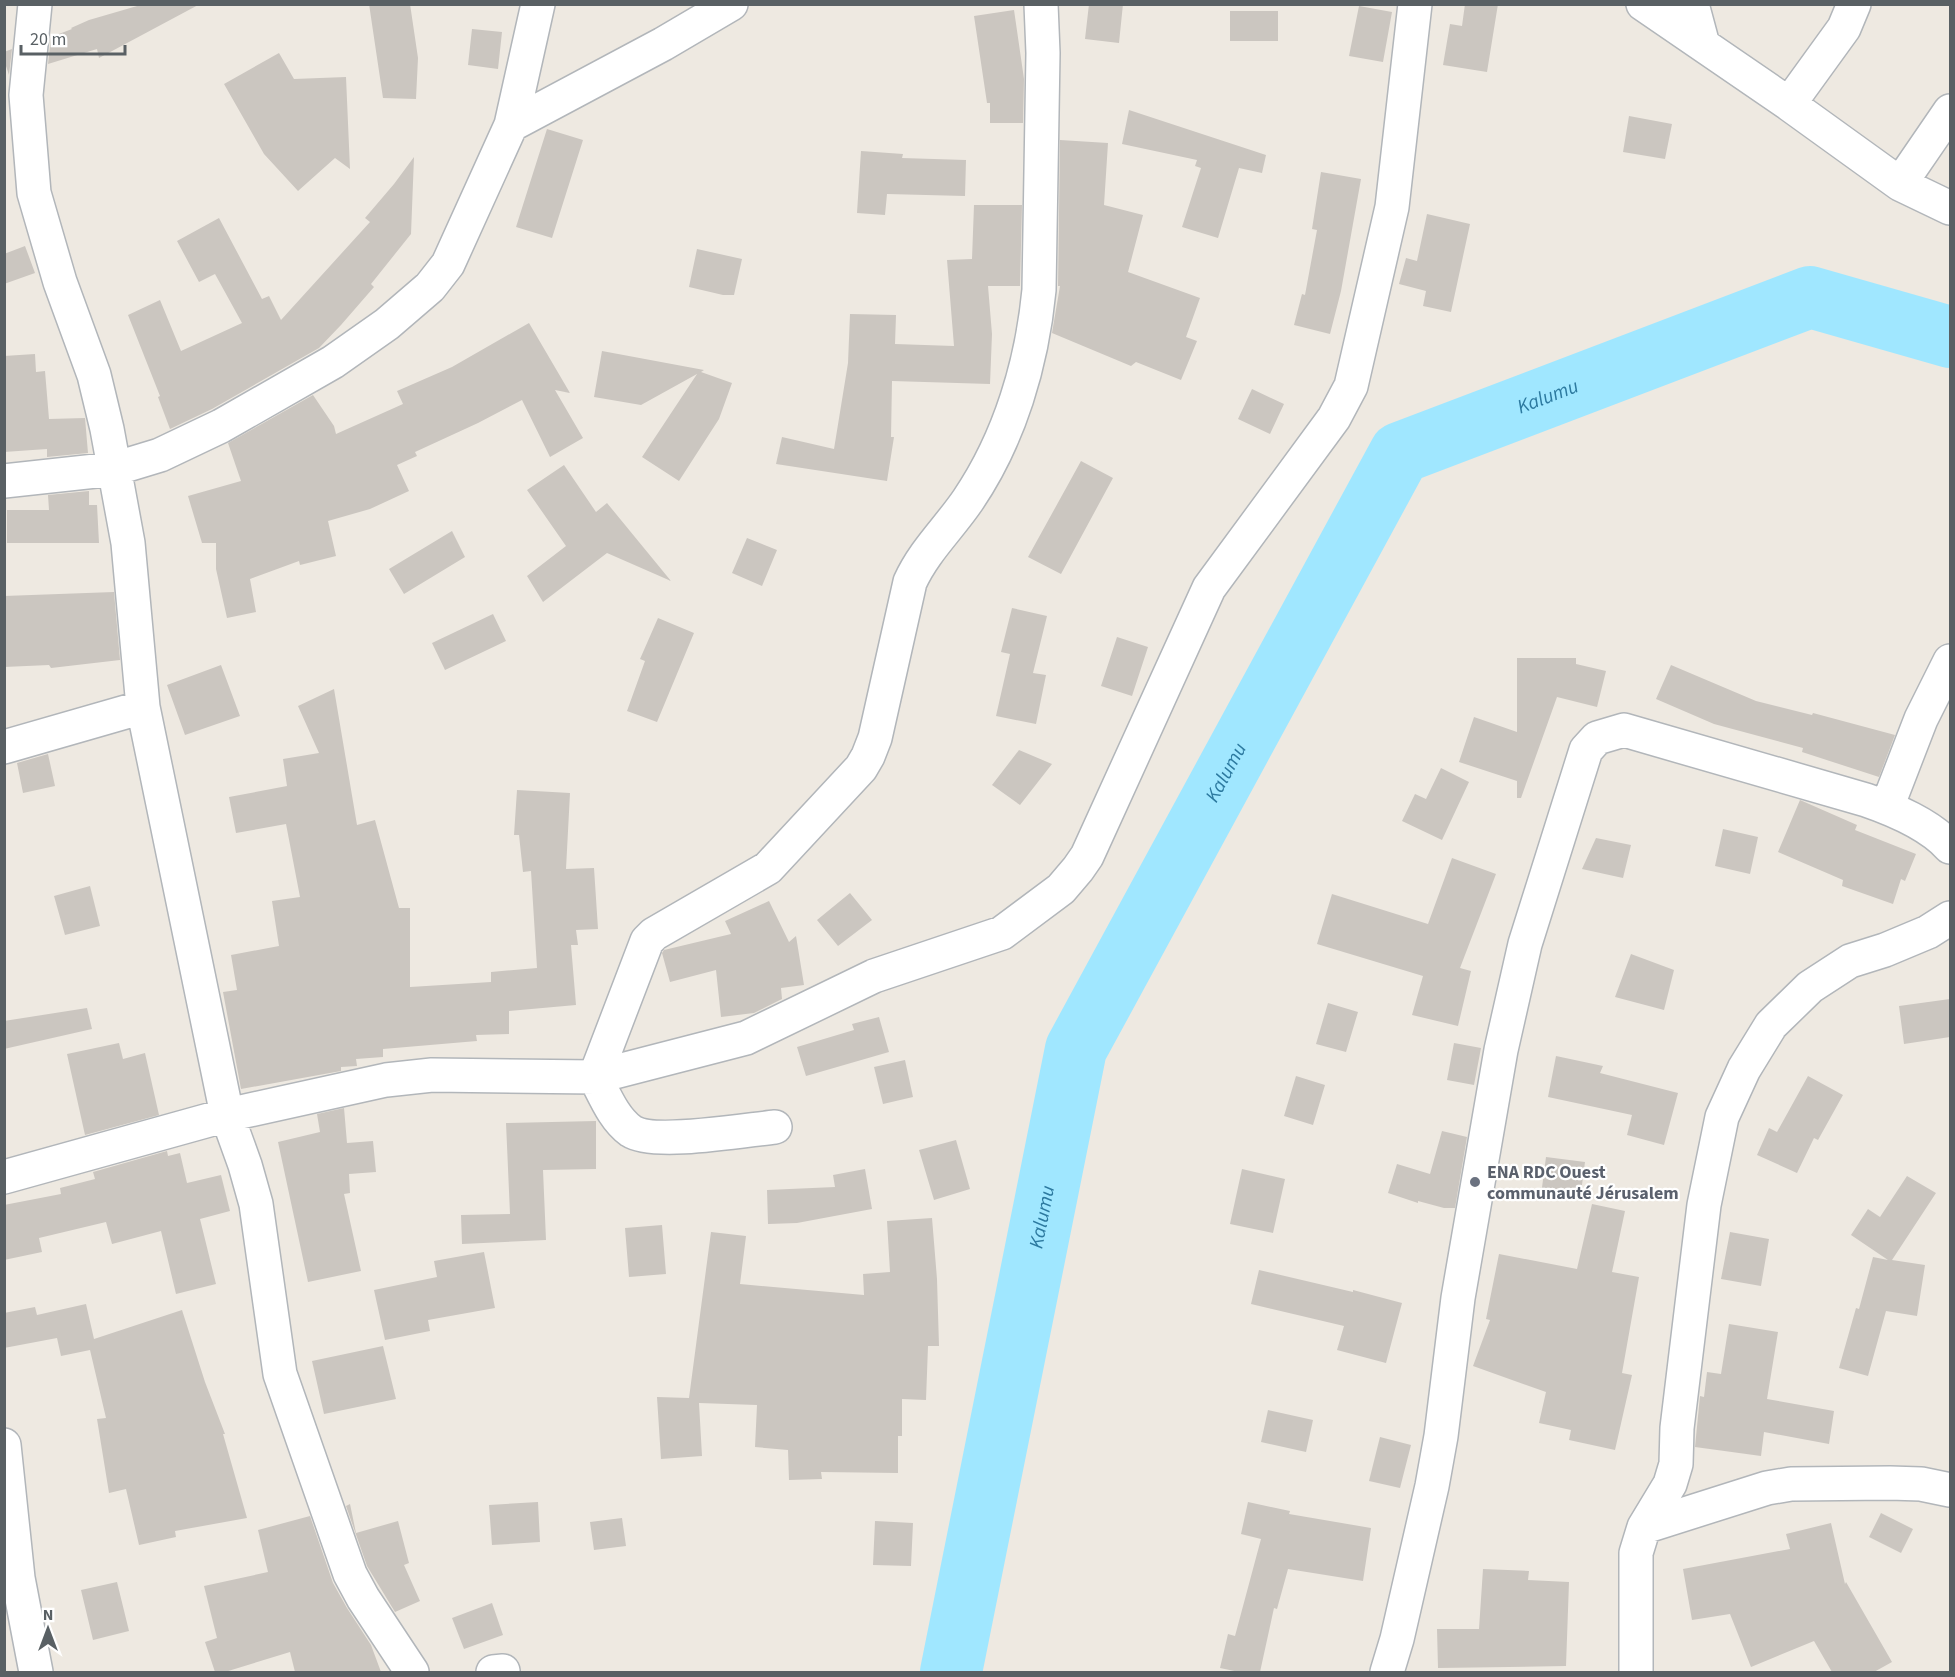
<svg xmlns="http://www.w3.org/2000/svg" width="1955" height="1677" font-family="'Source Sans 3',sans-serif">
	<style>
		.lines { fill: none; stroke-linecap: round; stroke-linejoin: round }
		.river { stroke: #a0e7ff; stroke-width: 62 }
		.building { fill: #cbc6c0 }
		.street-casing { stroke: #b2b6ba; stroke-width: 36 }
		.street { stroke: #fff; stroke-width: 33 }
		.worship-dot { fill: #6b7280; stroke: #fff; stroke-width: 2 }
		.labels { text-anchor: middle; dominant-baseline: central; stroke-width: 4.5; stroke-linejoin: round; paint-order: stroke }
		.worship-label { font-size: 18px; font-weight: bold; fill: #5b616d; stroke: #fff; text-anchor: start }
		.water-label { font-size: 20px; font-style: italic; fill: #2d7aa0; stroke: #fff }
	</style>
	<rect width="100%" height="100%" fill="#eee9e1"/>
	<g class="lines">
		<!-- river -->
		<path class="river" id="s1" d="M951,1672L1076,1049L1400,453L1810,297L1950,337"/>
	</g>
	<!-- building -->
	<path class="building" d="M144,4H200L99,58L97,49L48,64L51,37L72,29L71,28L89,20Z
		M369,4H410L418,58L416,99L383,98Z
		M1089,4H1123L1119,43L1085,39Z
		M1465,4H1498L1487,72L1443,65L1450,24L1462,26Z
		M1359,6L1392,12L1383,62L1349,56Z
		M1014,10L1024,79L1023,123H990V103H987L974,16Z
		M1230,11H1278V41H1230Z
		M472,29L502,32L498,69L468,65Z
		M12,49L9,75L4,60V52Z
		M279,53L294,79L346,77L350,169L335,158L298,191L264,154L224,84Z
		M1129,110L1266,155L1262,173L1239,168L1218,238L1182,227L1201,168L1195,166L1197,160L1122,144Z
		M1629,116L1672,124L1665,159L1623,152Z
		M547,129L583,140L552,238L516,227Z
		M1060,140L1108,143L1104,205L1143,215L1128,272L1200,298L1186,337L1197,341L1181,380L1136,362L1131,366L1052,333L1060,286H1058Z
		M861,151L903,154L902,158L966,160L965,196L887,194L885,215L857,213Z
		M414,157L411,234L371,284L374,287L341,325L319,348L212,409L170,429L158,397L160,396L128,315L160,300L181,351L242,323L215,274L199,282L177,241L219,218L262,299L269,296L281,320L370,222L365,218L394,184Z
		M1321,172L1361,179L1341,291L1330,334L1294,325L1302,294L1305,295L1317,230L1312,229Z
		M974,205H1022L1020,286H988L992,334L990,384L892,381L891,437H894L887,481L776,464L782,437L834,449L848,363L850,314L896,315L895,344L954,346L947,260L972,259Z
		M1427,214L1470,224L1451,312L1423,306L1426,291L1399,284L1406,258L1417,261Z
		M25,246L35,273L4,284V254Z
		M697,249L742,259L734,295H723L689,287Z
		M529,323L570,393L555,390L583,438L550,457L522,400L478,423L415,452L417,456L397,465L409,491L370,509L328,521L336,556L300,565L299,561L250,579L256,612L227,618L216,569V543H202L188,496L241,481L228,443L313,395L334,426L336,434L403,404L397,391L452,367Z
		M602,351L704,370L701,372L732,383L719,419L679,481L642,457L697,374L641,405L594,397Z
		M35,354L36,372L45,371L49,419L85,418L88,453L47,457V449L4,452V356Z
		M1252,389L1284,404L1270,434L1238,419Z
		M1081,461L1113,478L1061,574L1028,557Z
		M564,465L596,512L607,503L671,581L607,553L543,602L527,576L566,546L527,490Z
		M89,491V505H97L99,543H7V510H49L48,495Z
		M452,531L465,557L404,594L389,569Z
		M747,538L777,550L762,586L732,573Z
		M114,592L120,660L51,668L49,665L4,667V596Z
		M1012,608L1047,616L1033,673L1046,675L1036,724L996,716L1010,654L1001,652Z
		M493,614L506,641L445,670L432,643Z
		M658,618L694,633L657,722L627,711L645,661L640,659Z
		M1117,637L1148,647L1132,696L1101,686Z
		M1517,658H1576V664L1606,671L1597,707L1557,697L1521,798H1517V781L1459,762L1474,717L1517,732Z
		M221,665L240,716L185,735L167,685Z
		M1671,665L1756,701L1812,715L1813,713L1895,735L1879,777L1802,752L1803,748L1714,724L1656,699Z
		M334,689L357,825L375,820L399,908H410V987L491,982V972L537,968L531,871L523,872L519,835H514L517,790L570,793L566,869L594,868L598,929L576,930L578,945H571L576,1005L509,1011V1034L476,1035L477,1041L383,1049V1057L356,1059L357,1066L341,1067V1071L241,1089L223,992L237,990L231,955L279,946L272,901L300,897L286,824L236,833L229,797L287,786L283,759L319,753L298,706Z
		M1019,750L1052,764L1020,805L992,785Z
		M48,754L55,786L23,793L17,763Z
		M1441,768L1469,782L1442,840L1402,821L1415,794L1426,799Z
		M1800,800L1857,825L1855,830L1916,854L1905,881L1901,879L1893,904L1842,886L1843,880L1778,852Z
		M1723,829L1758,837L1750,874L1715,866Z
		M1596,838L1631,845L1623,878L1582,869Z
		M1452,858L1496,874L1460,968L1471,971L1458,1026L1412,1015L1423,976L1317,944L1332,894L1428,924Z
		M90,886L100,926L65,935L54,896Z
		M850,893L872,920L838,946L817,920Z
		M769,901L789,942L796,936L804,985L781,988L782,999L754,1013L721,1017L716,970L670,982L662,953L664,950L731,934L725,921Z
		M1631,954L1674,970L1664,1010L1615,997Z
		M1950,999V1037L1904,1044L1899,1006Z
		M1328,1003L1358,1012L1346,1052L1316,1044Z
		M87,1008L92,1029L4,1049V1021Z
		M879,1017L889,1052L806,1076L797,1047L854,1030L852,1024Z
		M119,1043L123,1059L145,1053L159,1115L85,1135L67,1054Z
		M1454,1043L1481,1048L1474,1085L1447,1080Z
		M1556,1056L1603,1066L1600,1073L1678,1093L1664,1145L1627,1135L1632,1115L1548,1097Z
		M905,1060L913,1097L883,1104L874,1067Z
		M1296,1076L1325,1085L1313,1125L1284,1116Z
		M1808,1076L1843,1095L1818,1140L1814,1138L1797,1173L1757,1155L1769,1128L1777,1132Z
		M344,1108L347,1143L373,1141L376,1172L349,1174L350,1193L344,1194L361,1271L308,1282L278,1142L320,1132L317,1114Z
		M596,1121V1169L543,1170L546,1240L462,1244L461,1215L510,1214L506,1123Z
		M1442,1131L1467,1137L1455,1208H1444L1418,1201V1203L1388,1193L1397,1164L1430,1174Z
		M956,1140L970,1189L934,1200L919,1150Z
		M167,1151L168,1156L180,1153L187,1183L221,1175L230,1211L200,1219L216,1284L176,1294L161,1231L112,1244L106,1222L39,1238L42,1252L4,1260V1205L61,1194L60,1188L95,1179L93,1172Z
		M1546,1157L1585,1162L1580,1200L1541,1195Z
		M865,1169L872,1209L797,1223L768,1224L767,1190L835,1187L833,1175Z
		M1242,1169L1285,1179L1273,1233L1230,1224Z
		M1907,1176L1936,1193L1892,1260L1925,1265L1917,1316L1886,1311L1868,1376L1839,1368L1856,1308L1859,1309L1873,1257L1888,1260L1851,1235L1868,1209L1880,1217Z
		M1592,1204L1625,1211L1612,1272L1639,1277L1622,1373L1632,1375L1615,1450L1569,1440L1571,1430L1539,1423L1546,1392L1473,1366L1490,1320L1486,1319L1499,1254L1577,1269Z
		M932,1218L937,1279L939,1346H928L926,1400L902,1399V1436H898V1473L821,1472L822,1479L789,1480L788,1450L755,1447L757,1405L699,1403L702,1456L661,1459L657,1397L689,1398L711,1232L746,1236L740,1284L864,1295L863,1274L890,1272L887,1221Z
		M662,1225L666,1274L629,1277L625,1228Z
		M1730,1232L1769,1239L1761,1286L1721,1279Z
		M484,1252L495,1308L428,1320L430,1331L385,1340L374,1290L437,1277L434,1261Z
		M1259,1270L1353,1292V1290L1402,1303L1386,1363L1337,1350L1344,1326L1251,1304Z
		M86,1304L94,1339L182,1310L205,1382L225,1434H223L247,1518L175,1531L176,1537L139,1545L126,1489L109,1493L97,1419L106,1418L90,1350L61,1356L57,1338L4,1348V1313L35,1307L37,1315Z
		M1729,1324L1778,1332L1767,1399L1834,1411L1829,1444L1764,1432L1761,1456L1695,1447L1700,1396L1704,1397L1707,1372L1721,1374Z
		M383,1346L396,1399L324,1414L312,1361Z
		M1268,1410L1313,1420L1306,1452L1261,1442Z
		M1380,1437L1411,1445L1400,1488L1369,1481Z
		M538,1502L540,1542L492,1545L489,1505Z
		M1248,1502L1290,1511L1289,1514L1371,1528L1363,1581L1288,1569L1277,1609L1274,1608L1260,1672H1239L1220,1668L1228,1634L1235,1636L1261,1539L1241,1534Z
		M350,1504L356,1533L398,1521L409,1563L404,1565L420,1601L395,1612L367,1566L346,1506Z
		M1881,1513L1913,1529L1901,1553L1869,1537Z
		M310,1516L333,1583L347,1608L371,1645L381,1672H295L290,1652L225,1672H215L205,1642L217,1638L204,1586L268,1572L258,1530Z
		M622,1518L626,1546L594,1550L590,1522Z
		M875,1521L913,1523L911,1566L873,1565Z
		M1831,1523L1845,1584L1846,1582L1892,1662L1874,1672H1832L1814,1641L1751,1667L1730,1614L1692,1620L1683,1569L1790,1549L1786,1534Z
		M1483,1569L1529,1571L1528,1580L1569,1582L1566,1666L1438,1668L1437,1629H1479Z
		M117,1582L129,1631L93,1640L81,1590Z
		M492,1603L503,1635L464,1649L452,1618Z"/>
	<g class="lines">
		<defs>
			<path id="street" d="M35,4L26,95L34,193L60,282L94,375L107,429L128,543L143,707L227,1115L245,1165L256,1204L280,1374L350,1574L363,1598L412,1672
				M1643,4L1789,104L1900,184L1950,208
				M1692,4L1703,45
				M1789,104L1844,28L1854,4
				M511,125L663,44L731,4
				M1900,184L1950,111
				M4,481L114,469L160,455L221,426L333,362L387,324L430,287L448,264L511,125L538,4
				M4,747L143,707
				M1887,807L1921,719L1950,661
				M775,1127C745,1130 654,1146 631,1131C614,1119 605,1096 595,1077L647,941L654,934L768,868L861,768L868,756L875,738L910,582C924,551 949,528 968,500C1010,438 1032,363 1039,290L1043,53L1041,4
				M4,1177L227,1115L386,1080L432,1075L595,1077L746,1038L874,976L1002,933L1061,889L1078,869L1087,856L1209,588L1334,418L1351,386L1392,207L1415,4
				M4,1445L18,1578L36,1672
				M1644,1527L1767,1488L1791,1484L1890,1483L1921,1484L1950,1490
				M493,1672L503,1671
				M1387,1672L1397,1639L1432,1486L1441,1436L1458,1298L1501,1050L1525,944L1586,750L1597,738L1624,730L1866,800C1895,810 1929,824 1950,847
				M1636,1672V1553L1644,1527L1670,1484L1676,1464L1677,1428L1704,1205L1722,1117L1744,1069L1771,1025L1810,987L1850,961L1885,950L1928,932L1950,918"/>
		</defs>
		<!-- street casing -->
		<use href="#street" class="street-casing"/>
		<!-- street -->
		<use href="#street" class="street"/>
	</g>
	<!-- markers -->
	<circle class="worship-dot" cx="1475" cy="1182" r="6"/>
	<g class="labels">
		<!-- worship labels -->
		<g class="worship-label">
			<text x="1487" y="1172">ENA RDC Ouest<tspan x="1487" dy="21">communauté Jérusalem</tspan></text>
		</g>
		<!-- water labels -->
		<g class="water-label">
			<text stroke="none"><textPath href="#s1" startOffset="1472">Kalumu</textPath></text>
			<text stroke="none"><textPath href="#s1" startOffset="950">Kalumu</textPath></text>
			<text stroke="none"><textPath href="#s1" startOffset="464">Kalumu</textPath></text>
		</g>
	</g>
	<!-- border -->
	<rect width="1955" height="1677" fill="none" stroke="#596064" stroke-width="12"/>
	<!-- north arrow -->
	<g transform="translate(48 1629)" stroke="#ffffff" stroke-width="4.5" paint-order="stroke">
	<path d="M0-4.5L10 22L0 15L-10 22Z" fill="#596064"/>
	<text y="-9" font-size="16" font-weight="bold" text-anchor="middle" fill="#596064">N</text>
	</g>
	<!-- scale -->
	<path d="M21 45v9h104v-9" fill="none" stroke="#596064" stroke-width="3"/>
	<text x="30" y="45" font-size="18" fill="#596064" stroke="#ffffff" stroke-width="4.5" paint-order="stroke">20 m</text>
</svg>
